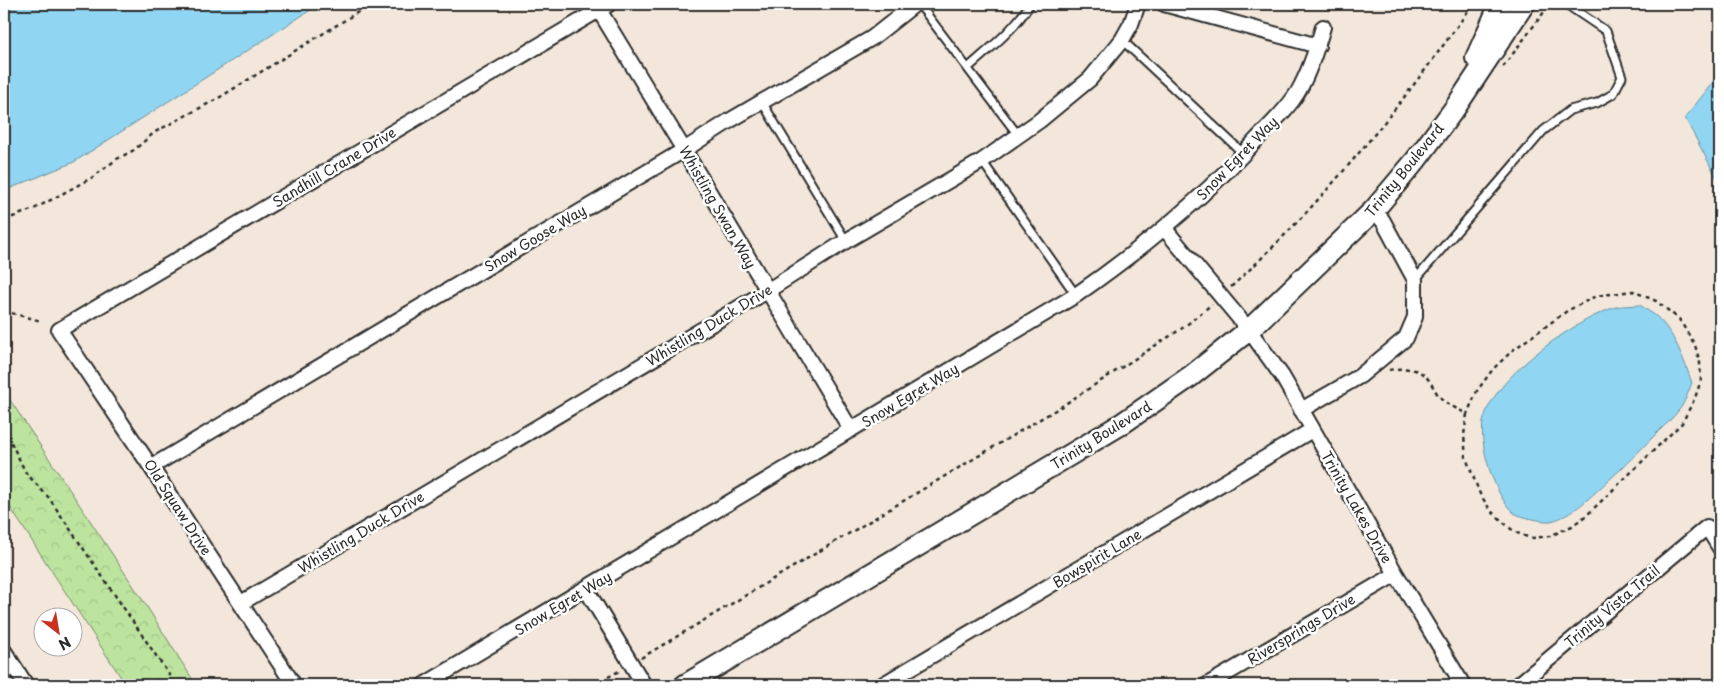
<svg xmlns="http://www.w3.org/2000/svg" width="1724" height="689" font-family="'Playpen Sans',sans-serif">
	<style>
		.park { fill: url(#park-crowns); stroke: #748865 }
		.water { fill: #90d5f2; stroke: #6891a2 }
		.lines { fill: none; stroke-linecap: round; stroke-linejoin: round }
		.lane-casing { stroke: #2b2b2b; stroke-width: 11 }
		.street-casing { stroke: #2b2b2b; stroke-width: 18 }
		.secondary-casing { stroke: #2b2b2b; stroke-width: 24 }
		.path { stroke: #2b2b2b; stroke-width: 2.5; stroke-dasharray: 4 4; stroke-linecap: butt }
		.lane { stroke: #fff; stroke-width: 7 }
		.street { stroke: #fff; stroke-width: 14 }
		.secondary { stroke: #fff; stroke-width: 20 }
		.labels { text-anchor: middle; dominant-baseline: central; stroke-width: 5; stroke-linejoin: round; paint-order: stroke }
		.street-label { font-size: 14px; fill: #2b2b2b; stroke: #fff }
	</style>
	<defs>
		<pattern id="park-crowns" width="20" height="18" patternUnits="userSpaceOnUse" patternTransform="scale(1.25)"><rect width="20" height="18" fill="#bce49f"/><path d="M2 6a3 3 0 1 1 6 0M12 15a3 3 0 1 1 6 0" fill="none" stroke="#a2c489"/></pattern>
	</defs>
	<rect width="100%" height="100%" fill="#f2e7da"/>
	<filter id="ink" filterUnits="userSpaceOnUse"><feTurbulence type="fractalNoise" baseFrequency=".02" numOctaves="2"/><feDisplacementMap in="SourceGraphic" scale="10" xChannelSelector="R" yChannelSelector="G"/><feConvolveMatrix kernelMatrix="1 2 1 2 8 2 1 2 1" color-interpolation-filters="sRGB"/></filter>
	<g filter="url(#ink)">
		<!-- park -->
		<path class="park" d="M4,391L144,602L196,685H126L4,498Z"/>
		<!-- water -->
		<path class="water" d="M4,4H320L74,162L4,191Z
			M1720,73V184L1685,118Z
			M1640,305C1645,309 1651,312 1656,316C1675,333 1684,360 1692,383C1688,392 1685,403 1679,410C1673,418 1665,425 1658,432C1642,448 1626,465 1609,480C1592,495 1573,516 1551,521C1544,522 1520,517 1514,513C1495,497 1479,446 1483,422C1492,378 1572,322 1613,308C1621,305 1631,306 1640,305Z"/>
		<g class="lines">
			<defs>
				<path id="lane" d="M919,4L1018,135
					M1122,40L1244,154
					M968,68C990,48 1014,30 1030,4
					M762,102L846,241
					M982,161L1076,295
					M1415,280L1543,131L1570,110L1597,103L1613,94L1622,77L1606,31L1566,4"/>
				<path id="street" d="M1164,4L1318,46
					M599,10L684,150L851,430
					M1164,228L1249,330L1282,376L1396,574L1463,685
					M1301,410L1360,376L1406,338L1415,317V280L1383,221L1374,210
					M151,467L684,150L729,121L872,38L915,4
					M586,589L644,685
					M241,603L767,291L846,241L982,161L1039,121L1090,79L1122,40L1131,24L1138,4
					M4,651L26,685
					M294,685L151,467L59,330L609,4
					M424,685L1076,295C1142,249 1203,199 1257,139C1271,124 1289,108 1299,90C1310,70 1317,48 1323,27
					M882,685L1312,430
					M1207,685L1396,574
					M1518,685L1707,527L1720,548"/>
				<path id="secondary" d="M1476,58L1500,4
					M685,685L1120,425L1191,376L1249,330L1374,210L1416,160L1455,108L1524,4"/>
			</defs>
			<!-- lane casing -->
			<use href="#lane" class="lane-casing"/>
			<!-- street casing -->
			<use href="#street" class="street-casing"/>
			<!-- secondary casing -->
			<use href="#secondary" class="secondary-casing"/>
			<!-- path -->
			<path class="path" d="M1503,67L1550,4
				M4,218L13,217L36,208L93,177L117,159L134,150L155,132L217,99L371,4
				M1231,287C1323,203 1401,106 1473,4
				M4,311L41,321
				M1389,370C1400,368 1415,367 1424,375C1431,380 1434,391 1440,397C1447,405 1458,409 1467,414L1464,435L1466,458L1480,494L1491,511L1511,529L1521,535L1532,538L1550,536L1572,526L1588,514L1682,423L1695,398L1701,380L1700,363L1695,345L1679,319L1656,301L1633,291L1596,296L1567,311L1513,350L1493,369L1477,391L1467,414
				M4,428L26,473L49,498L176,685
				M641,658L1062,406L1184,327L1212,304
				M594,685L619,671"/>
			<!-- lane -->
			<use href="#lane" class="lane"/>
			<!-- street -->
			<use href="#street" class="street"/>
			<!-- secondary -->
			<use href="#secondary" class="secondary"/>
		</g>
	</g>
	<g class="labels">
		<!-- street labels -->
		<g class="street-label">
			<text transform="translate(1237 158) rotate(-46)">Snow Egret Way</text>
			<text transform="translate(334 167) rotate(-31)">Sandhill Crane Drive</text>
			<text transform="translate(1404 170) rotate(-51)">Trinity Boulevard</text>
			<text transform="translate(718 207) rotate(60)">Whistling Swan Way</text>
			<text transform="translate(535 238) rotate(-31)">Snow Goose Way</text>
			<text transform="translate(709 325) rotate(-31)">Whistling Duck Drive</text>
			<text transform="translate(910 395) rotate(-31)">Snow Egret Way</text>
			<text transform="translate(1101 435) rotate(-32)">Trinity Boulevard</text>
			<text transform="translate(178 507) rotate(57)">Old Squaw Drive</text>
			<text transform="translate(1357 507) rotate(60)">Trinity Lakes Drive</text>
			<text transform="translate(361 532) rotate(-31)">Whistling Duck Drive</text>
			<text transform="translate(1097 558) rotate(-31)">Bowspirit Lane</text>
			<text transform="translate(563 603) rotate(-31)">Snow Egret Way</text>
			<text transform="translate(1612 606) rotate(-40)">Trinity Vista Trail</text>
			<text transform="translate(1301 629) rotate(-31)">Riversprings Drive</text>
		</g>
	</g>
	<!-- margin -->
	<rect width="1724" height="689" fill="none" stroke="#fff" stroke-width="20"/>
	<rect x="10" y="10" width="1704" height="669" fill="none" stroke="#2b2b2b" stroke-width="2" filter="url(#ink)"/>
	<!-- north arrow -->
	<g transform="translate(58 632) rotate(149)"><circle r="24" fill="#ffffff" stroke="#aaaaaa"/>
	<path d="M0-4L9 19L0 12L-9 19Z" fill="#c8321e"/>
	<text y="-8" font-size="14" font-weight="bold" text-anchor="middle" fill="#2b2b2b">N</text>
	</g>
</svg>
